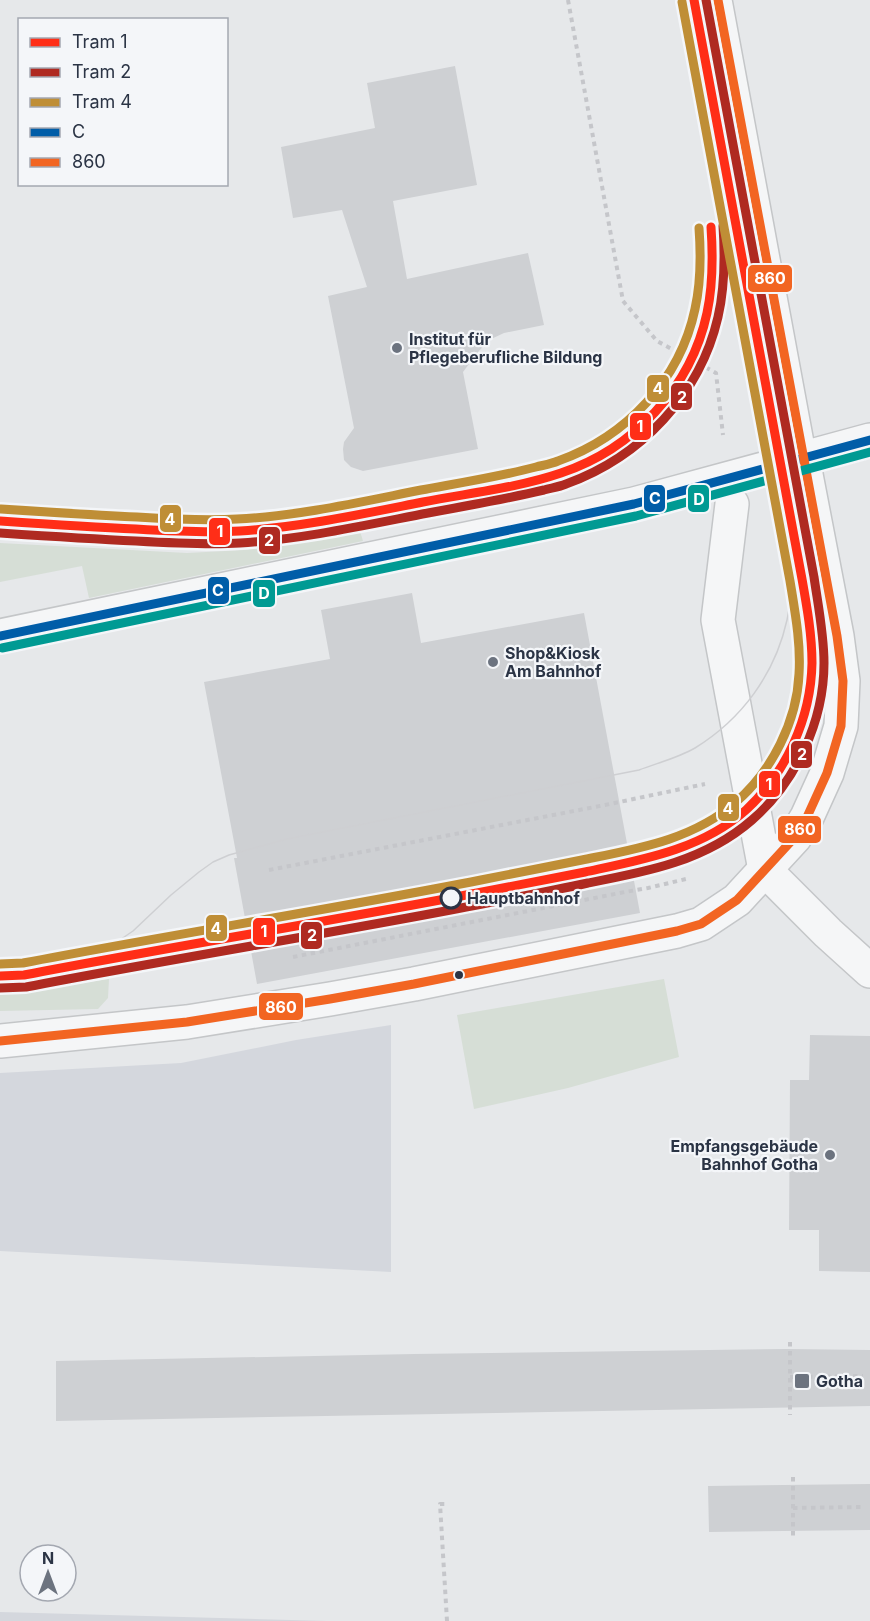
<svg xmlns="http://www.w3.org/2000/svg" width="870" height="1621" font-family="Inter,sans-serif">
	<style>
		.built { fill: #d4d7dd }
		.green { fill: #d6ded6 }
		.building { fill: #ced0d3 }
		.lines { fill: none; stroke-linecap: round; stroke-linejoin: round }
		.service-casing { stroke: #c4c6c8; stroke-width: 30 }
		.pedestrian-casing { stroke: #c4c6c8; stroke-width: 36 }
		.minor-casing { stroke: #c4c6c8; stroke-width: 36 }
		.path { stroke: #c5c6ca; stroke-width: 4; stroke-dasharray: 4.5 4.5; stroke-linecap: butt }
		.service { stroke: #f5f6f7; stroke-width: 27 }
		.pedestrian { stroke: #f5f6f7; stroke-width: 33 }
		.minor { stroke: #f5f6f7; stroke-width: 33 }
		.tram { stroke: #cecfd2; stroke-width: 1.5 }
		.bus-1-casing { stroke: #f4f6f9; stroke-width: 14 }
		.bus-2-casing { stroke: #f4f6f9; stroke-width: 14 }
		.bus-3-casing { stroke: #f4f6f9; stroke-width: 14 }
		.bus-1 { stroke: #005da8; stroke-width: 9 }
		.bus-2 { stroke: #f26522; stroke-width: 9 }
		.bus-3 { stroke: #009a93; stroke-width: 9 }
		.tram-1-casing { stroke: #f4f6f9; stroke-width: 14 }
		.tram-2-casing { stroke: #f4f6f9; stroke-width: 14 }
		.tram-3-casing { stroke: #f4f6f9; stroke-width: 14 }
		.tram-1 { stroke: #ff2e17; stroke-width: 9 }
		.tram-2 { stroke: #af2a21; stroke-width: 9 }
		.tram-3 { stroke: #bf8e36; stroke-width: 9 }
		.poi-dot { fill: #6c737f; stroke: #f4f6f9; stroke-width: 2 }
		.stop-dot { fill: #f4f6f9; stroke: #2b3445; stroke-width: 3 }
		.bus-dot { fill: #2b3445; stroke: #f4f6f9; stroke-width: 2 }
		.labels { text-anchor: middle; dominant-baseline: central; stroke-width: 4.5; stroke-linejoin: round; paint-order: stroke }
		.poi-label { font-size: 16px; font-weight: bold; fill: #2b3445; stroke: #f4f6f9; text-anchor: start }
		.stop-label { font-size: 16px; font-weight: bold; fill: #2b3445; stroke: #f4f6f9; text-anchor: start }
		.line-badge { stroke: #f4f6f9; stroke-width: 2 }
		.badge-label { font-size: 16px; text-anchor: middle; font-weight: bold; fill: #fff }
	</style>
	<rect width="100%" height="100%" fill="#e6e8ea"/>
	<!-- built -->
	<path class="built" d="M391,1025V1272L0,1251V1073L181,1063L296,1040Z
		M0,1612L327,1621H0Z"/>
	<!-- green -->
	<path class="green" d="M360,531L363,541L89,598L82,566L0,582V543L187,553L244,550Z
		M0,971L4,994L109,979L108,998L98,1009L0,1011Z
		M664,979L679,1057L568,1088L474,1109L457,1015Z"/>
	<!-- building -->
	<path class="building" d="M455,66L477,185L393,201L407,279L528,253L544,325L504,333L489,340L478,352L463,372L478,449L363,471L351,467L344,460L343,449L344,442L354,428L328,296L367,287L342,210L293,218L281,147L375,128L367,83Z
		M412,593L421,643L584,613L640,913L257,984L234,858H237L204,682L330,659L321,610Z
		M810,1035L870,1036V1272L819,1271V1230H789L790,1080H809Z
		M787,1349L870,1350V1406L56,1421V1361L414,1354Z
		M870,1484V1530L709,1532L708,1486Z"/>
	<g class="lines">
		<defs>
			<path id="service" d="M718,0L803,459"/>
			<path id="pedestrian" d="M732,504L718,620L765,870L828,933L870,971"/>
			<path id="minor" d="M0,636L634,504L870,440
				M0,1041L187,1022L330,999L414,984L677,931L701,924L737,900L795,837L807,817L827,773L841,726L843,681L837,636L803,459"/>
		</defs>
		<!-- service casing -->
		<use href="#service" class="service-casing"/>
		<!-- pedestrian casing -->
		<use href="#pedestrian" class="pedestrian-casing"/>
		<!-- minor casing -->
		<use href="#minor" class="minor-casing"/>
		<!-- path -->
		<path class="path" d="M568,0L623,301L657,341L716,373L723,435
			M269,870L605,805L705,784
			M293,957L625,892L648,888L686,879
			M790,1342V1415
			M790,1377L863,1376
			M793,1477V1536
			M793,1508L864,1507
			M447,1621L440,1504H448"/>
		<!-- service -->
		<use href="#service" class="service"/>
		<!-- pedestrian -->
		<use href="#pedestrian" class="pedestrian"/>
		<!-- minor -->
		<use href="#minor" class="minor"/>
		<!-- tram -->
		<path class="tram" d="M53,969L88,957L108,948L133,931L171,895L199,872L213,862L229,855L287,839L639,770C657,763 678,758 695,748C742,719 775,674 787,620C792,596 793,571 796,546"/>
		<defs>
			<path id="bus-1" d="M0,636L634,504L870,440"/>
			<path id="bus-2" d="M0,1041L187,1022L330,999L414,984L677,931L701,924L737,900L795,837L807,817L827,773L841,726L843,681L837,636L718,0"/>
			<path id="bus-3" d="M2,648L636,516L870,452"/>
		</defs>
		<!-- bus-1 casing -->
		<use href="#bus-1" class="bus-1-casing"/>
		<!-- bus-2 casing -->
		<use href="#bus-2" class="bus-2-casing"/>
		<!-- bus-3 casing -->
		<use href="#bus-3" class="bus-3-casing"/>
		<!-- bus-1 -->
		<use href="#bus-1" class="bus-1"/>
		<!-- bus-2 -->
		<use href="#bus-2" class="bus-2"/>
		<!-- bus-3 -->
		<use href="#bus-3" class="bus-3"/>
		<defs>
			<path id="tram-1" d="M0,521C45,524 90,527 136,529C170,531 205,533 240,531C302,527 362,514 423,502C469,493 517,488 561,473C633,449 691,388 707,313C713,285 713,256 711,227
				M0,976L24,975C175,946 326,922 477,893C513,886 549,879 585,872C641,860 701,850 746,810C786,773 811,718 812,663C812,635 807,607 802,579L694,0"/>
			<path id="tram-2" d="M0,533C45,536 91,539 136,541C171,543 206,545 240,543C304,539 366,525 428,513C467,506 506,499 544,490C551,488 559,487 566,484C641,457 700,395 718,317C725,287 725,256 723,226
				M0,988L26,987C176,958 327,934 477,905C514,898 551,891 588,883C646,872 705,861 752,820C796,782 824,721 824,663C824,634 818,605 814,577L706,0"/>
			<path id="tram-3" d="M1,509C46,512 91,515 137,517C170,519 203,521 237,519C299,516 360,502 421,490C459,483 498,477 536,467C544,465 551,464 558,461C626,437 680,380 695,309C701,282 701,255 699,228
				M0,964L23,963C175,934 328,910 481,880C515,873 548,867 582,860C636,849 693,840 736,802C772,771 797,721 799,674C801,643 795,612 790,581L682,2"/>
		</defs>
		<!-- tram-1 casing -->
		<use href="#tram-1" class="tram-1-casing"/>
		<!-- tram-2 casing -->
		<use href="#tram-2" class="tram-2-casing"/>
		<!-- tram-3 casing -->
		<use href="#tram-3" class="tram-3-casing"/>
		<!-- tram-1 -->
		<use href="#tram-1" class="tram-1"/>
		<!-- tram-2 -->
		<use href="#tram-2" class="tram-2"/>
		<!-- tram-3 -->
		<use href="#tram-3" class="tram-3"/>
	</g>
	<!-- markers -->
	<g class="poi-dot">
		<circle cx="397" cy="348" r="6"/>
		<circle cx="493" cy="662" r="6"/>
		<circle cx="830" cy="1155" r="6"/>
		<rect x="794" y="1373" width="16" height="16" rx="3"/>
	</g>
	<circle class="stop-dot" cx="451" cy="898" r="10"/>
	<circle class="bus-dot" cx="459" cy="975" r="5"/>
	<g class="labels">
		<!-- poi labels -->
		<g class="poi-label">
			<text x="409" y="339">Institut für<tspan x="409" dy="18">Pflegeberufliche Bildung</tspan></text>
			<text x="505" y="653">Shop&amp;Kiosk<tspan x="505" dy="18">Am Bahnhof</tspan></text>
			<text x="818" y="1146" text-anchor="end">Empfangsgebäude<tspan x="818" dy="18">Bahnhof Gotha</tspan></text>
			<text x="816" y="1381">Gotha</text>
		</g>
		<!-- stop labels -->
		<g class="stop-label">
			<text x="467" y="898">Hauptbahnhof</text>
		</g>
	</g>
	<g class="line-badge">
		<rect x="747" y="264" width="46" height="29" rx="6" fill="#f26522"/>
		<rect x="646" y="374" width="24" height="29" rx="6" fill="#bf8e36"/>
		<rect x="670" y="382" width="23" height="29" rx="6" fill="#af2a21"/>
		<rect x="629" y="412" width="23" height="29" rx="6" fill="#ff2e17"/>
		<rect x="643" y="484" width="23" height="29" rx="6" fill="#005da8"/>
		<rect x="687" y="484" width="23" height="29" rx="6" fill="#009a93"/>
		<rect x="159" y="504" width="23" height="29" rx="6" fill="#bf8e36"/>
		<rect x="208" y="517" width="23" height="29" rx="6" fill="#ff2e17"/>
		<rect x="258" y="526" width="23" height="29" rx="6" fill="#af2a21"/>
		<rect x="207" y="576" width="23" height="29" rx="6" fill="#005da8"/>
		<rect x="252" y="579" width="24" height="29" rx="6" fill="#009a93"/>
		<rect x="790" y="740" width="23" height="29" rx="6" fill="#af2a21"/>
		<rect x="758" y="770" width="23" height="28" rx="6" fill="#ff2e17"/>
		<rect x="717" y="793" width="23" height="29" rx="6" fill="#bf8e36"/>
		<rect x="777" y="815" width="45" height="29" rx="6" fill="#f26522"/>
		<rect x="205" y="914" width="23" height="28" rx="6" fill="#bf8e36"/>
		<rect x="252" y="917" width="24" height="29" rx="6" fill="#ff2e17"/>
		<rect x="300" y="921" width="23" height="29" rx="6" fill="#af2a21"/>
		<rect x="258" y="992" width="46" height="29" rx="6" fill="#f26522"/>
	</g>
	<g class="badge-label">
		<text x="770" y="284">860</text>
		<text x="658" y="394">4</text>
		<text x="682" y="403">2</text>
		<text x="640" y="432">1</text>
		<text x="655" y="504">C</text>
		<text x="699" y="505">D</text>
		<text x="170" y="525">4</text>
		<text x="220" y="537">1</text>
		<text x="269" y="546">2</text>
		<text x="218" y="596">C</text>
		<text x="264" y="599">D</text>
		<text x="802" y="760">2</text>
		<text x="769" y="790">1</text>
		<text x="728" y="814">4</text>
		<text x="800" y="835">860</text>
		<text x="216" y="934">4</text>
		<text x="264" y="937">1</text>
		<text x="312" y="941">2</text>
		<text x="281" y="1013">860</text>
	</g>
	<!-- legend -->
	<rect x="18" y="18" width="210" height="168" fill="#f4f6f9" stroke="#a4a8b1" stroke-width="1.5"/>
	<rect x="30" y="38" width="30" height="9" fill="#ff2e17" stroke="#a4a8b1" stroke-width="1.5"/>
	<text x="72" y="48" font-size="18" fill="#2b3445">Tram 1</text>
	<rect x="30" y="68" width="30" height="9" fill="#af2a21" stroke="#a4a8b1" stroke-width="1.5"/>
	<text x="72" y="78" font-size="18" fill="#2b3445">Tram 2</text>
	<rect x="30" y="98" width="30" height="9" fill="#bf8e36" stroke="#a4a8b1" stroke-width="1.5"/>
	<text x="72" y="108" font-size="18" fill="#2b3445">Tram 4</text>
	<rect x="30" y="128" width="30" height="9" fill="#005da8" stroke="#a4a8b1" stroke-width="1.5"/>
	<text x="72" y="138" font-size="18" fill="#2b3445">C</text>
	<rect x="30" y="158" width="30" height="9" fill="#f26522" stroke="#a4a8b1" stroke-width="1.5"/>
	<text x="72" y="168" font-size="18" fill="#2b3445">860</text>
	<!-- north arrow -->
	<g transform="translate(48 1573)"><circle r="28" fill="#f4f6f9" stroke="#a4a8b1" stroke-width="1.5"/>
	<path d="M0-4.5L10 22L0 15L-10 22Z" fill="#6c737f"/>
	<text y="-9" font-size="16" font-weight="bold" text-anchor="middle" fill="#2b3445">N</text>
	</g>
</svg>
